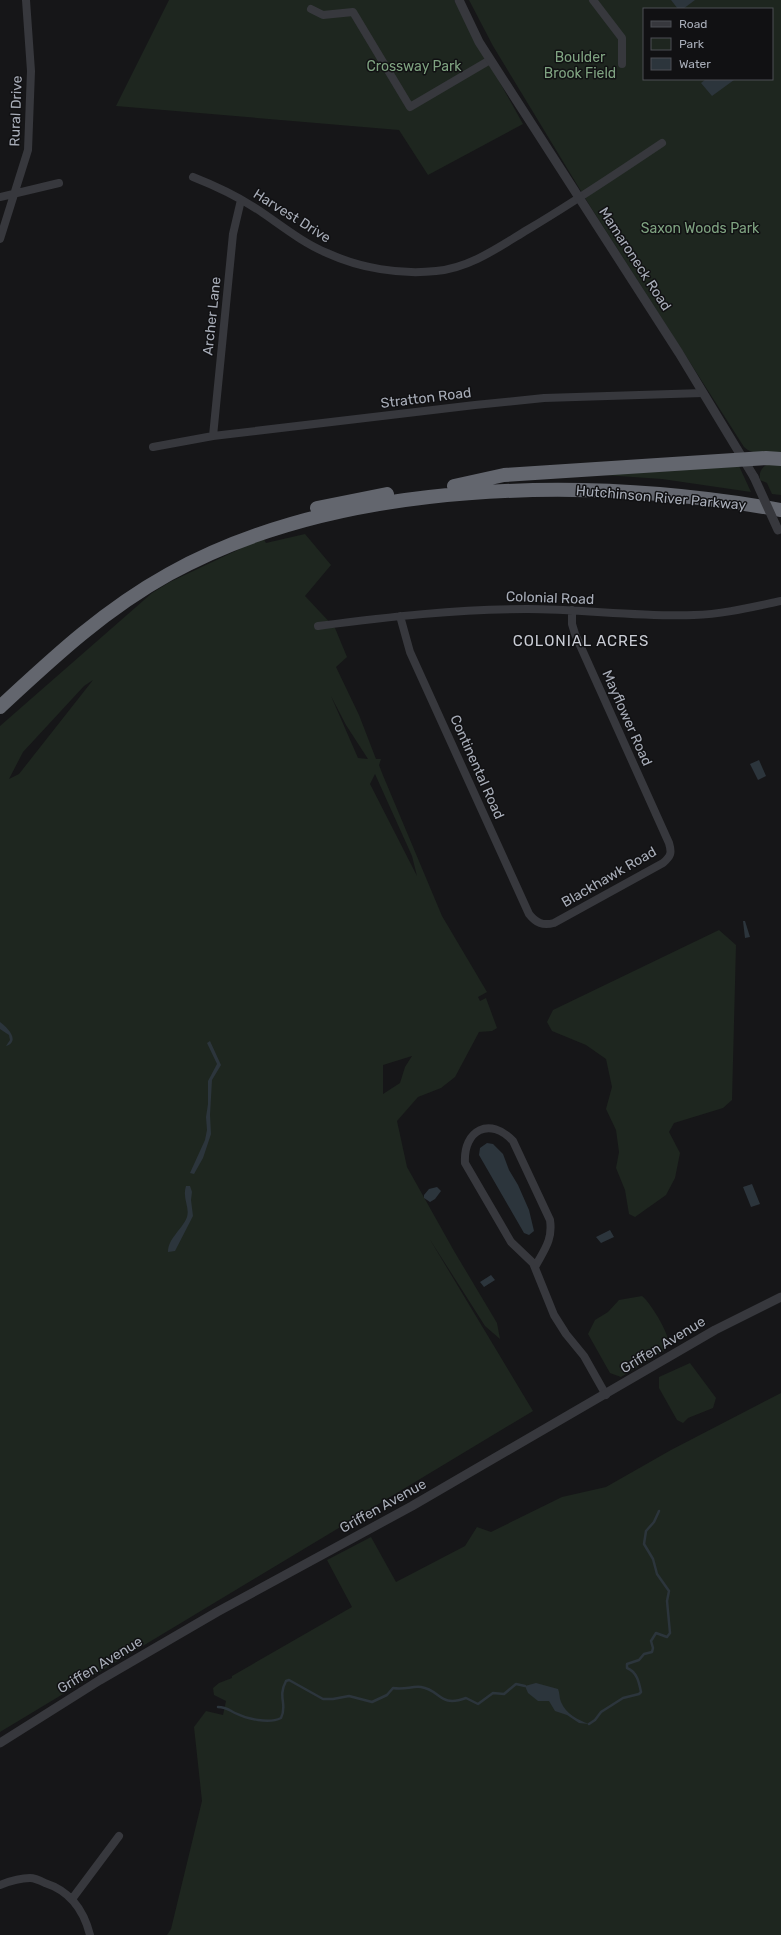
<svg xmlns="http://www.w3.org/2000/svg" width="781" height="1935" font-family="Rubik,sans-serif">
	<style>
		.green { fill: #1e261f; fill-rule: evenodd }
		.water { fill: #2c353c }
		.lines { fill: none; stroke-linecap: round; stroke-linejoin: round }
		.stream { stroke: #2c353c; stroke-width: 2.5 }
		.minor { stroke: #37383d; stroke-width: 8 }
		.tertiary { stroke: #37383d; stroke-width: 9 }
		.motorway { stroke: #63666e; stroke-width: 14 }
		.tertiary-bridge { stroke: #37383d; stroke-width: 9 }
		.labels { text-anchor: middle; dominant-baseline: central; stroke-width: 3; stroke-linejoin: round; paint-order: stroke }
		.park-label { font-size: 14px; fill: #7fa381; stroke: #111113 }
		.street-label { font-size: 14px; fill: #a8adb8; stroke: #111113 }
		.neighbourhood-label { font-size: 15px; letter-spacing: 1px; fill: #c9ccd4; stroke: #111113 }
	</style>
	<rect width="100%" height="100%" fill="#161618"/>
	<!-- green -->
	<path class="green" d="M169,0H454L523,124L428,175L399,130L116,106Z
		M469,0H781V452C769,452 753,456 744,447L590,206L493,46ZM644,9H772V79H644Z
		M768,464H781V495L772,494L767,483L760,480C759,472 761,468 768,464Z
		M739,466L751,492L662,479L604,475Z
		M305,534L331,565L305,596L335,628L347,657L336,667L359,715L376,759H381L379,765L382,773L442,916L487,992L478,997L480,1001L486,998L497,1028L492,1031L479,1032L455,1077L441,1088L418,1097L397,1121L407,1167L454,1251L497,1323L500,1339L485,1326L429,1238L533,1411L0,1732V726L152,593L170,582L263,538L266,543ZM93,680L19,774L9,779L23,752L84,686ZM331,696L346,725L368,759L358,758ZM375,774L412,856L417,876L370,784ZM412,1056L405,1067L400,1083L383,1094V1065Z
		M719,930L736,945L732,1100L723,1108L674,1123L669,1132L680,1153L675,1178L666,1195L635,1217L629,1214L625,1190L616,1168L619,1152L616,1130L606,1109L612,1087L606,1059L586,1045L552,1031L547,1022L553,1010Z
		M642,1296C649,1301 665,1327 667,1336C668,1341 665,1347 664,1351L621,1377L610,1373L588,1334L595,1320L608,1312L619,1300Z
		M690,1363L716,1398L713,1408L688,1418L683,1423L677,1420L659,1388V1377Z
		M781,1393V1935H167L171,1929L202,1801L194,1727L206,1711L223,1715L226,1701L214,1695L213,1688L219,1683L232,1678V1676L352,1607L327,1560L371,1537L396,1582L465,1546L477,1527L491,1532L562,1497L606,1487L671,1450Z"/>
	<!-- water -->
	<path class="water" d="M671,0H695L683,9H678Z
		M706,79H733L734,80L712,96L701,83Z
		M759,760L766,776L758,780L750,764Z
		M743,921H745L750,937L745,938Z
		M0,1022C7,1027 21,1041 6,1046L10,1040L9,1035L0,1029Z
		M210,1041L221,1065L212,1080L210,1115L211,1134L203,1158L194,1174L190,1173L205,1140L207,1130L206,1117L208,1104V1081L217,1064L207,1043Z
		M487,1143L493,1144L503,1154L509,1170L518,1185L529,1210L534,1231L529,1235L524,1233L479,1155L480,1148Z
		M752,1184L760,1204L751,1207L743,1187Z
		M186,1186H190L192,1192L191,1200L193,1216L175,1251L168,1252C168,1238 182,1230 187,1217C190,1207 182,1198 186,1186Z
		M437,1187L441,1191L435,1199L430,1202L424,1198V1195L429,1189Z
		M610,1230L614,1237L601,1243L596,1237Z
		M491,1275L495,1280L484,1287L480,1282Z
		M536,1683L558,1689C560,1693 559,1698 561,1702C566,1714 578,1720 589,1724L579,1723L567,1715L555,1711L549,1701H538L528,1693L525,1686Z"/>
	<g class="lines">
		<!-- stream -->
		<path class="stream" d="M218,1707C226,1707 229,1710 235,1713C247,1719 269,1724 281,1718C288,1704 277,1698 286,1681L289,1680L323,1699H333L349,1696L372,1702L387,1695L393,1688C405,1690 411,1686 421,1687C441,1690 439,1708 466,1698L478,1704L493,1693L504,1694L516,1684L525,1686
			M589,1724L595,1720L601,1712L623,1698L639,1694L641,1692C639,1682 637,1672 627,1668V1664L639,1660L644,1654L652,1652L653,1648L651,1641L656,1633L667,1637L670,1633L667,1601L669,1591L657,1574L653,1559L644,1544L646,1531L654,1522L659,1511"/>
		<!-- minor -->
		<path class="minor" d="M593,0L622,38V64
			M311,9L323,15L353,12L410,107L490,60
			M193,177C216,186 239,197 260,211C282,226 303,243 327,253C360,268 400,275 436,271C470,268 499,247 527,230C573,203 617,173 662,143
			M0,197L59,183
			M0,239L28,150L31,71L26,0
			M213,436L233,234L241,200
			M153,447L213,436L475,405L544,398L703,393
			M400,616L410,652L529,914C536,923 543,926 554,923L663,863C671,856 672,853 669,843L575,634L572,624V610
			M318,626C388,617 457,609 527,609C583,609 638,617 694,615C724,614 752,607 781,601
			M535,1267C544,1250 553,1240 550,1220L513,1141C490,1116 463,1130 465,1163L511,1242L533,1263L554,1315L566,1334L584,1356L606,1395
			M0,1885C10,1881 19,1878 30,1878C35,1878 41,1881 45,1883C70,1891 84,1911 90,1935
			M72,1899L119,1836"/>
		<!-- tertiary -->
		<path class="tertiary" d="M459,0L479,42L679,353L754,477
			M0,1743L100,1680L217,1612L412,1506L715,1330L781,1297"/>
		<!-- motorway -->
		<path class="motorway" d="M454,486L504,475L766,458L781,459
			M317,508L387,494
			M0,707C54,657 104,610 169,574C342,478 590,476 781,510"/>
		<!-- tertiary-bridge -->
		<path class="tertiary-bridge" d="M754,477L778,530"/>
	</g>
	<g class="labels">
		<!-- park labels -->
		<g class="park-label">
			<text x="580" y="57">Boulder<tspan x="580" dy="16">Brook Field</tspan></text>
			<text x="414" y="66">Crossway Park</text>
			<text x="700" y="228">Saxon Woods Park</text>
		</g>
		<!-- street labels -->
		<g class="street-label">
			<text transform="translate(16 111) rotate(-88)">Rural Drive</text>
			<text transform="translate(292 216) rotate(32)">Harvest Drive</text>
			<text transform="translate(635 259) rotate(57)">Mamaroneck Road</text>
			<text transform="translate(212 316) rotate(-84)">Archer Lane</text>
			<text transform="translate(426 398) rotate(-7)">Stratton Road</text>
			<text transform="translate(661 498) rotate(5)">Hutchinson River Parkway</text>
			<text transform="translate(550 598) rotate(2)">Colonial Road</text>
			<text transform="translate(627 718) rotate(66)">Mayflower Road</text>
			<text transform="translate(477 767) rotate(66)">Continental Road</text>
			<text transform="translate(609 877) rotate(-30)">Blackhawk Road</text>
			<text transform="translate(663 1345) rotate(-31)">Griffen Avenue</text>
			<text transform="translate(383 1506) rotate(-29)">Griffen Avenue</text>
			<text transform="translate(100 1665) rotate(-31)">Griffen Avenue</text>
		</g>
		<!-- neighbourhood labels -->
		<g class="neighbourhood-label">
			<text x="581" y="641">COLONIAL ACRES</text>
		</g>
	</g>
	<!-- legend -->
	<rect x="643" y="8" width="130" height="72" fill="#111113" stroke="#4d4f55"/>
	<rect x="651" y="21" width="20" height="6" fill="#37383d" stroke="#4d4f55"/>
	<text x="679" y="28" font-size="12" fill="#a8adb8">Road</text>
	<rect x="651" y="38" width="20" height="12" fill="#1e261f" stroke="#4d4f55"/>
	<text x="679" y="48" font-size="12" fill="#a8adb8">Park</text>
	<rect x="651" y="58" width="20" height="12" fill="#2c353c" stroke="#4d4f55"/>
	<text x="679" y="68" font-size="12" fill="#a8adb8">Water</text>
</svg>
